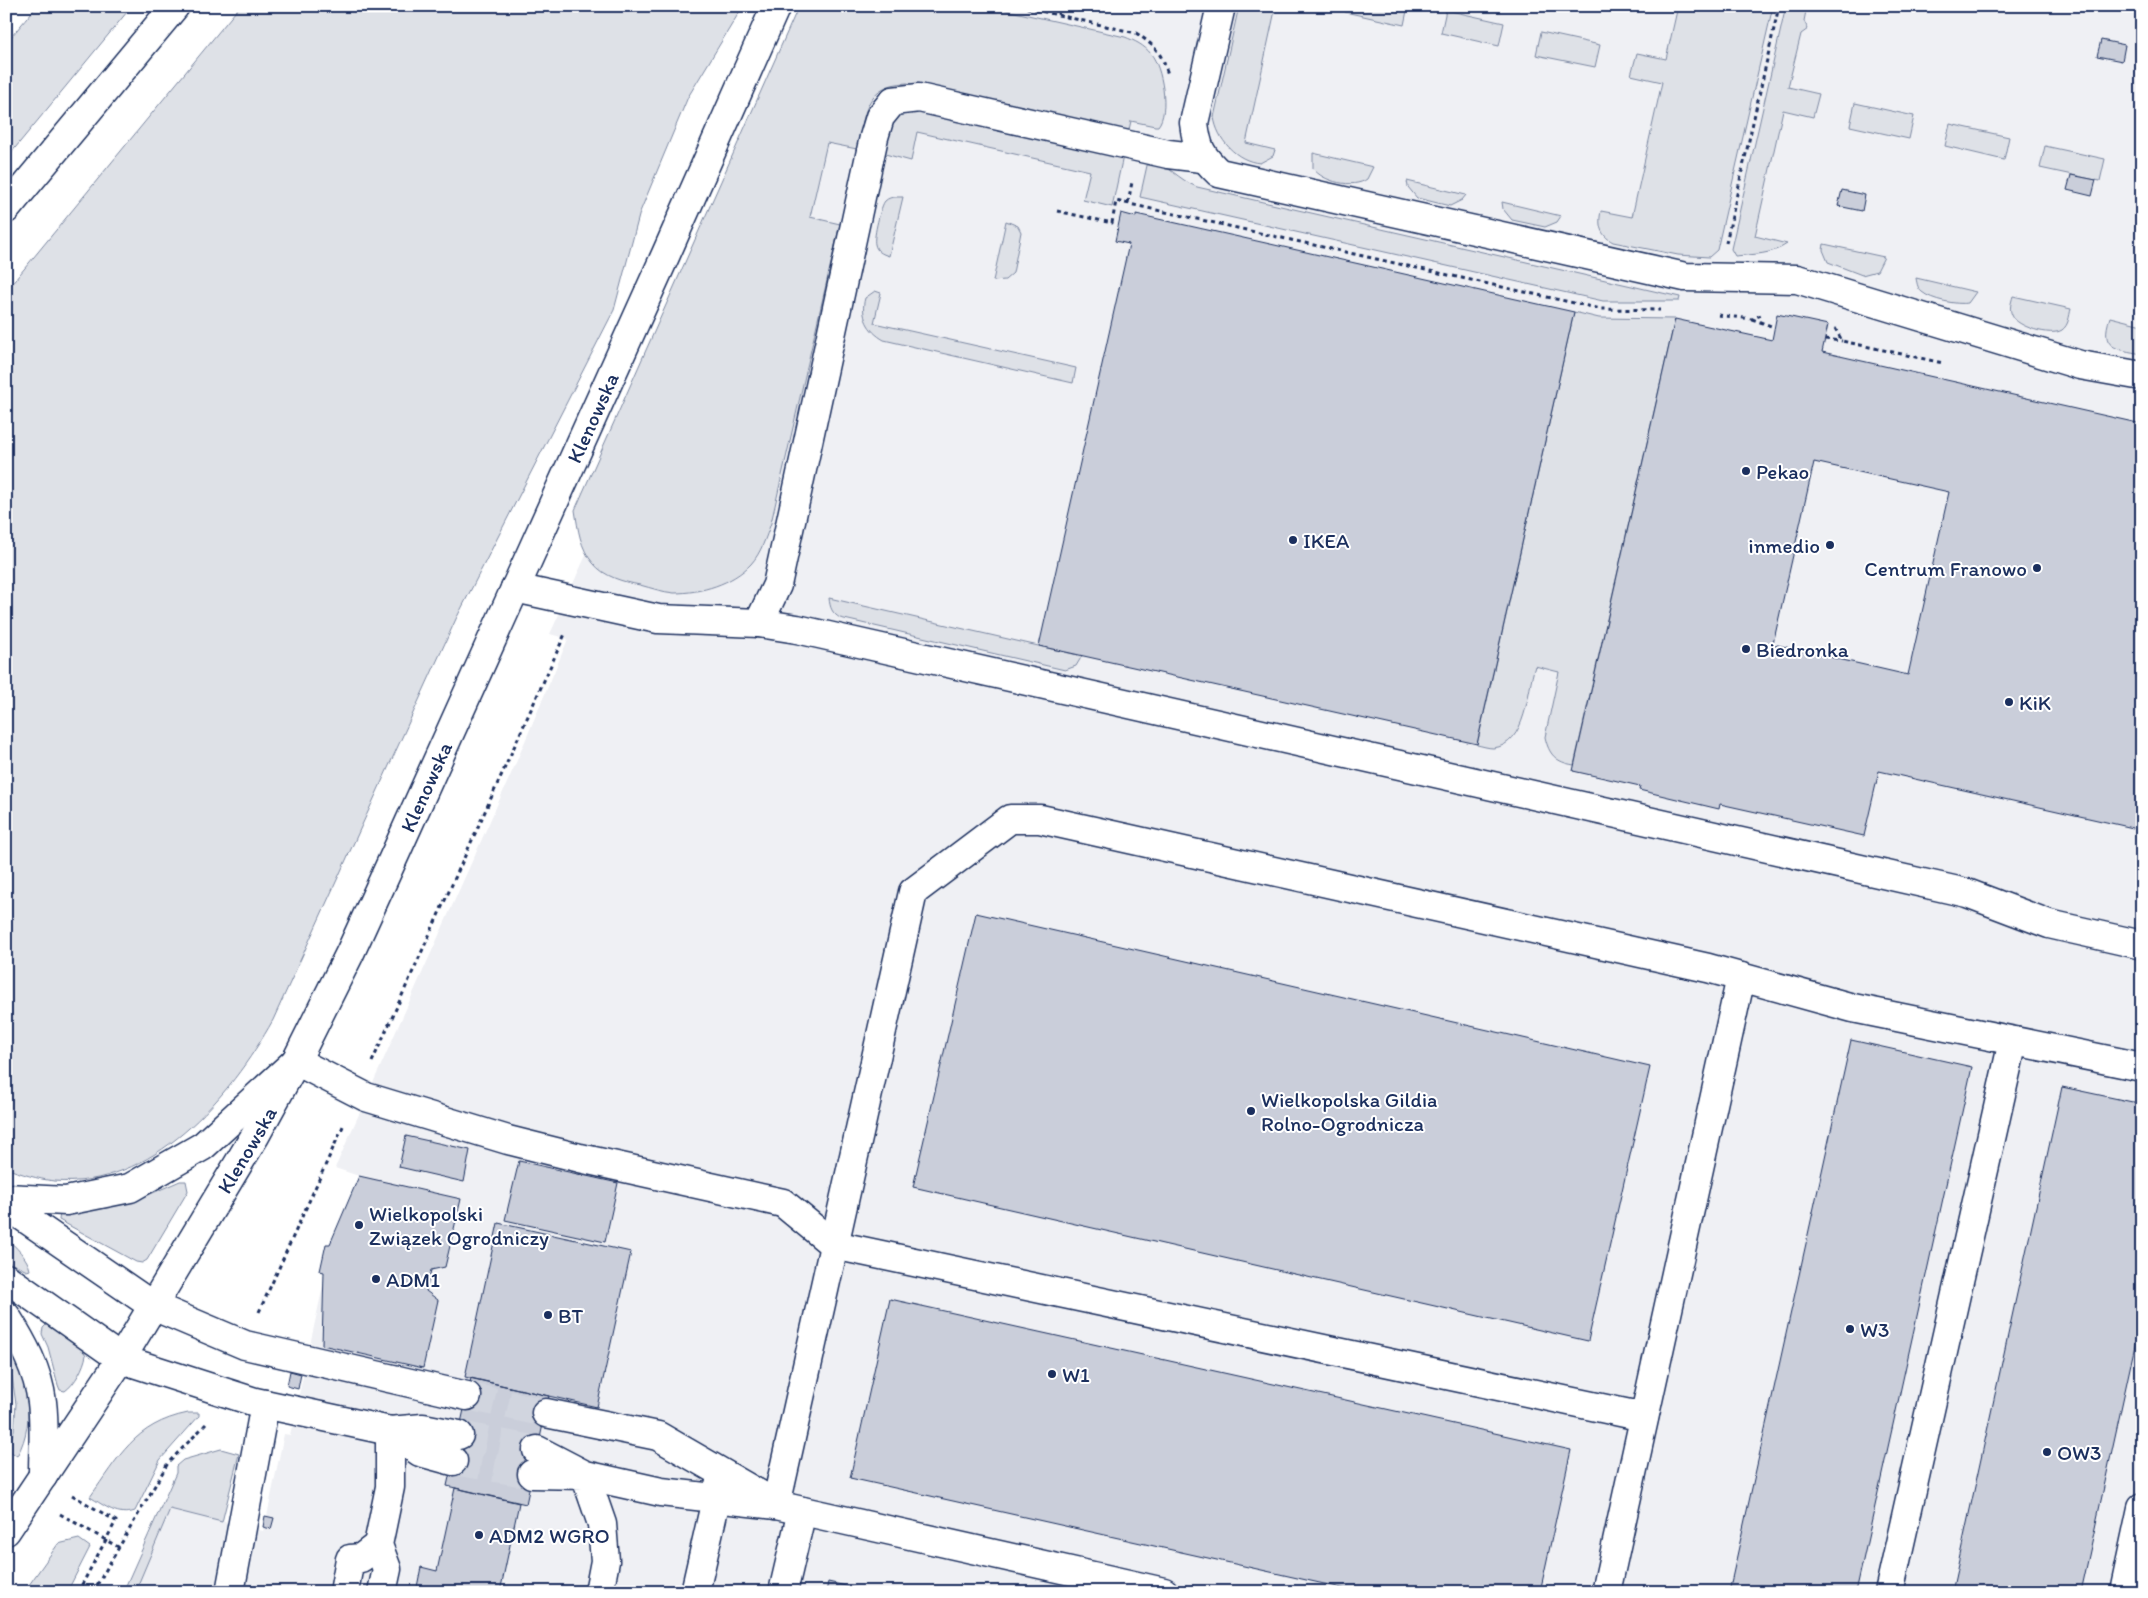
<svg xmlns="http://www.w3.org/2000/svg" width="2148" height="1598" font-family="Itim,sans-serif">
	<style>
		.built { fill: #eff0f4 }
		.green { fill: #dee1e7; stroke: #7c88a2 }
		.building { fill: #caceda; stroke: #1b2f5e; fill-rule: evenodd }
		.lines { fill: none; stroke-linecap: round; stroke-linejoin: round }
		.minor-tunnel { stroke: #d1d5df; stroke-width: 28; stroke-dasharray: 28 14; stroke-linecap: butt }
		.minor-casing { stroke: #1b2f5e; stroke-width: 31 }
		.major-casing { stroke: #1b2f5e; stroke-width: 31 }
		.path { stroke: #1b2f5e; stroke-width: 3; stroke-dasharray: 4 4; stroke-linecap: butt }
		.minor { stroke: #fff; stroke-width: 28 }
		.major { stroke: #fff; stroke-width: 28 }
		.poi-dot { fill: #1b2f5e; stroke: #fff; stroke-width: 2 }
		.labels { text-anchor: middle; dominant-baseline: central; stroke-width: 4; stroke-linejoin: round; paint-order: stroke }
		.street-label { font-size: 21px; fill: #1b2f5e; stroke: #fff }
		.poi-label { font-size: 21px; fill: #1b2f5e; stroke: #fff; text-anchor: start }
	</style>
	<rect width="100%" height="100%" fill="#fff"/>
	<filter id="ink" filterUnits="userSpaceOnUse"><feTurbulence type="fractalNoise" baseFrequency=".02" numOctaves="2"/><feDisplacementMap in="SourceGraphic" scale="10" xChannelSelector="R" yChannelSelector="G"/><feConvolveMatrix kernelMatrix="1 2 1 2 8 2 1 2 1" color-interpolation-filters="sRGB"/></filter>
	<g filter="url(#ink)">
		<!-- built -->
		<path class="built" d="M837,6H2142V1592H124L176,1473L232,1470L222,1521L263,1531L264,1527L271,1529L273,1518L267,1516L284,1434L290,1435L323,1286L322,1345L423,1368L438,1300L426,1291L431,1270L445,1267L461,1199L359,1176L335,1168L515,765L568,639L550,634Z"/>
		<!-- green -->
		<path class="green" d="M37,6H132L6,159V43Z
			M240,6H743L688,97L640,212L614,310L456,619L273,1020C230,1097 152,1189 54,1181C38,1179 21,1174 6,1168V291Z
			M800,6H988L1125,37C1135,41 1144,45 1151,54C1162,67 1170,112 1158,126H1155L1131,121L1128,134L907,83C864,84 865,115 857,149L827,143L810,217L840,224L771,523C766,537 761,553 751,564C732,584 701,593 674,593C663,592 651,588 640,585C624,582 604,577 593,563C580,548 578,529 575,510L797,10Z
			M1239,6H1276L1246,143L1275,150L1273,156L1260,163C1236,161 1217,139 1214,117Z
			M1346,6H1408L1404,25L1345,12Z
			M1678,6H1773L1717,250L1709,257L1678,255L1613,242C1600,235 1598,225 1601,211L1632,217L1662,82L1631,75L1637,53L1666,59Z
			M1786,6H1807L1804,21L1808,29L1801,34L1788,87L1819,94L1813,117L1783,110L1755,236L1787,244C1771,255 1754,254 1735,256L1731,249Z
			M1446,10L1504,23L1499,46L1441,33Z
			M1541,32L1600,45L1595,67L1536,55Z
			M1855,103L1914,116L1909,139L1850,126Z
			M912,110L1123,156L1112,207L1083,200L1090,171L917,132L911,161L885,154L882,149L895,117Z
			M1950,124L2009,137L2004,160L1945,146Z
			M2045,146L2105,159L2100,181L2040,168Z
			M1313,153L1373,167L1367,179C1354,189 1322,182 1313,168Z
			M1148,161C1171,165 1177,179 1197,187L1680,297L1679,301H1603L1140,197Z
			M1407,181L1466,195L1462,200L1450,206L1417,198L1408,187Z
			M896,197H903L889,256C882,254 876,251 875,244C873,237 881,205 885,201C888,198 892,197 896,197Z
			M1502,202L1561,216L1557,222L1545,227L1512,220L1503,209Z
			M1006,221L1018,226L1021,232L1013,273L1005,280L993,281Z
			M1824,244L1884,257L1877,271L1862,275L1828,262L1823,250Z
			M1916,278L1976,292L1968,303C1957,305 1931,300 1922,292C1918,289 1917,284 1916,278Z
			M875,291L881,293L874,323L1076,368L1073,383L884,340C868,331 860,316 865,298Z
			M2013,296L2071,309C2069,316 2069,325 2062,330C2052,337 2016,327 2012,315C2009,309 2011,303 2013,296Z
			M1574,312L1599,318L1675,319L1574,765C1556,762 1549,755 1545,737L1559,672L1535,666C1527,690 1527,745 1493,748C1488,748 1482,746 1477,745Z
			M2110,317L2142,325V354C2116,349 2099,349 2110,317Z
			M829,598L1082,656L1076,666L1065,670L840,618C832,613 830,608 829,598Z
			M180,1181H186L188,1191L147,1260L142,1263L136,1262L59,1220L60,1213L111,1207L148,1195Z
			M6,1238C15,1246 28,1258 30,1270L27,1271L6,1261Z
			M47,1324C61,1326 78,1343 86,1355C84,1367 75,1384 65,1391L60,1390L58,1385L48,1347L42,1334L43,1328Z
			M6,1336C27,1371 38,1418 17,1456L7,1449L14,1430L16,1404L12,1377L6,1360Z
			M188,1413H199V1416L160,1460L135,1511C118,1517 105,1506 90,1497C119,1457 134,1424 188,1413Z
			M221,1449L239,1454L222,1522L170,1509L135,1592H119L124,1590L176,1473V1466L183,1460Z
			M79,1539L90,1547L67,1592H24L58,1544Z"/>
		<!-- building -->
		<path class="building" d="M2101,40L2125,45L2122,61L2097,56Z
			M2071,175L2096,180L2092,196L2067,190Z
			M1842,190L1865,195L1862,211L1838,206Z
			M1121,213L1136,217V214L1574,312L1477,744L1039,646L1129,244L1115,241Z
			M1777,314L1828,325L1822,352L2142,424V830L1879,771L1864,836L1720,804L1719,809L1639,790L1640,786L1573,771L1675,319L1772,340ZM1814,462L1949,492L1908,675L1773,644Z
			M976,913L1650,1067L1588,1341L913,1187Z
			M1851,1040L1972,1067L1856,1592H1729Z
			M2062,1087L2142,1104V1313L2081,1592H1952Z
			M406,1136L470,1150L464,1182L399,1167Z
			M519,1161L618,1183L605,1242L505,1220Z
			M359,1176L461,1199L445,1267L431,1270L426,1291L438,1300L423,1368L322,1345L324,1272L320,1271L326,1244H330Z
			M498,1223L631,1252L597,1407L465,1377Z
			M890,1299L1571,1450L1540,1592H1360L850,1478Z
			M290,1371L301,1374L298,1389L287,1386Z
			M471,1378L549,1396L526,1504L447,1486Z
			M455,1488L519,1503L500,1592H416L421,1567L437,1571Z
			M265,1516L274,1518L271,1529L263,1527Z
			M828,1582L873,1592H826Z"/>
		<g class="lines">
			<!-- minor-tunnel -->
			<path class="minor-tunnel" d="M467,1396L546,1413
				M459,1435L537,1450
				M453,1461L532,1474"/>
			<defs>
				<g id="minor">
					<path d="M1221,6L1194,123C1197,148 1201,156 1219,173L1685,277L1797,279L2080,365L2142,376"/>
					<path d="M515,588L658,619L759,623L797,629L1967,893L2049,924L2142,945"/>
					<path d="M759,623L777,585L874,137L880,117L893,101L919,98L1168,154L1202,158"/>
					<path d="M296,1061L366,1097L508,1140L580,1158L783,1203L834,1245L1644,1417"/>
					<path d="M153,1306L245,1345L467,1396"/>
					<path d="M121,1359L255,1402L390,1431L423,1428L459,1435"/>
					<path d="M546,1413L658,1436L769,1500"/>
					<path d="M390,1431L420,1452L453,1461"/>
					<path d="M537,1450L585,1475L661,1492L776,1505L1164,1592"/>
					<path d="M532,1474L585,1475L602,1524L605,1561L599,1592"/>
					<path d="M776,1505L913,892L1010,819H1040L1708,968L1853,1008L2142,1067"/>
					<path id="s1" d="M6,1531L121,1359L255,1136L296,1061L350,953L397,850L666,254L776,6"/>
					<path d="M230,1592L265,1404"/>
					<path d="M344,1592L350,1559L361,1558L378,1545"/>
					<path d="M382,1592L387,1569L378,1545L390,1487V1431"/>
					<path d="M695,1592L720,1482"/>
					<path d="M783,1592L802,1511"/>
					<path d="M1606,1592L1741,977"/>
					<path d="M1889,1592L2013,1041"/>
					<path d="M2124,1592L2142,1508"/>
				</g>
				<path id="major" d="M6,209L175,6
					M6,1198L66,1201L130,1188L203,1146L296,1061
					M6,1205L153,1306
					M6,1278L121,1359
					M6,1316C23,1343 38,1370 42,1402C45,1426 43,1452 43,1476"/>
			</defs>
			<!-- minor casing -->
			<use href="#minor" class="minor-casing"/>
			<!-- major casing -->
			<use href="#major" class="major-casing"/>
			<!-- path -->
			<path class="path" d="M1019,6L1136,33C1155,46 1162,53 1168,75
				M1058,15L1060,6
				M1128,203L1132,182
				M1057,211L1112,223L1116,201L1601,309L1660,310
				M1726,243L1779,6
				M1718,315L1752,319L1761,315
				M1752,319L1774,327
				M1835,328L1842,341L1943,363
				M1825,339L1842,341
				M372,1062L565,634
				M259,1312L344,1124
				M72,1495L116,1521L78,1592
				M60,1514L120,1548
				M93,1592L168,1463L206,1424"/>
			<!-- minor -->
			<use href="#minor" class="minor"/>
			<!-- major -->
			<use href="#major" class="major"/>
		</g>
	</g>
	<!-- markers -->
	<g class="poi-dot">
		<circle cx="1746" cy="471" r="5"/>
		<circle cx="1293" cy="540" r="5"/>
		<circle cx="1830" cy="545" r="5"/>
		<circle cx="2037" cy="568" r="5"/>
		<circle cx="1746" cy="649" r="5"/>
		<circle cx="2009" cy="702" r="5"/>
		<circle cx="1251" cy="1111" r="5"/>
		<circle cx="359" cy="1225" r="5"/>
		<circle cx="376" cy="1279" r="5"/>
		<circle cx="548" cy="1315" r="5"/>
		<circle cx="1850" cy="1329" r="5"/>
		<circle cx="1052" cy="1374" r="5"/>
		<circle cx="2047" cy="1452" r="5"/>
		<circle cx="479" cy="1535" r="5"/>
	</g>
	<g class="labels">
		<!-- street labels -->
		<g class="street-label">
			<text stroke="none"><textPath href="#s1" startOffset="1261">Klenowska</textPath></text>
			<text stroke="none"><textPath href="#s1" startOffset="856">Klenowska</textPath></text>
			<text stroke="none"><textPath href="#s1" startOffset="451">Klenowska</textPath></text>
		</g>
		<!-- poi labels -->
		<g class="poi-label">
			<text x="1756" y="471">Pekao</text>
			<text x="1303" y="540">IKEA</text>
			<text x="1820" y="545" text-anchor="end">inmedio</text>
			<text x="2027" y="568" text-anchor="end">Centrum Franowo</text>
			<text x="1756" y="649">Biedronka</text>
			<text x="2019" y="702">KiK</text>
			<text x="1261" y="1099">Wielkopolska Gildia<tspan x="1261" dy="24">Rolno-Ogrodnicza</tspan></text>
			<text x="369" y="1213">Wielkopolski<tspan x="369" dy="24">Związek Ogrodniczy</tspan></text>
			<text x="386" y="1279">ADM1</text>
			<text x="558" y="1315">BT</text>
			<text x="1860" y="1329">W3</text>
			<text x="1062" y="1374">W1</text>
			<text x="2057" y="1452">OW3</text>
			<text x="489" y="1535">ADM2 WGRO</text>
		</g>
	</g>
	<!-- margin -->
	<rect width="2148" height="1598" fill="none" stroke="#fff" stroke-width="25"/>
	<rect x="12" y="12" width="2123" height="1573" fill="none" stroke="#1b2f5e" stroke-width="2" filter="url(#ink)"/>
</svg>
